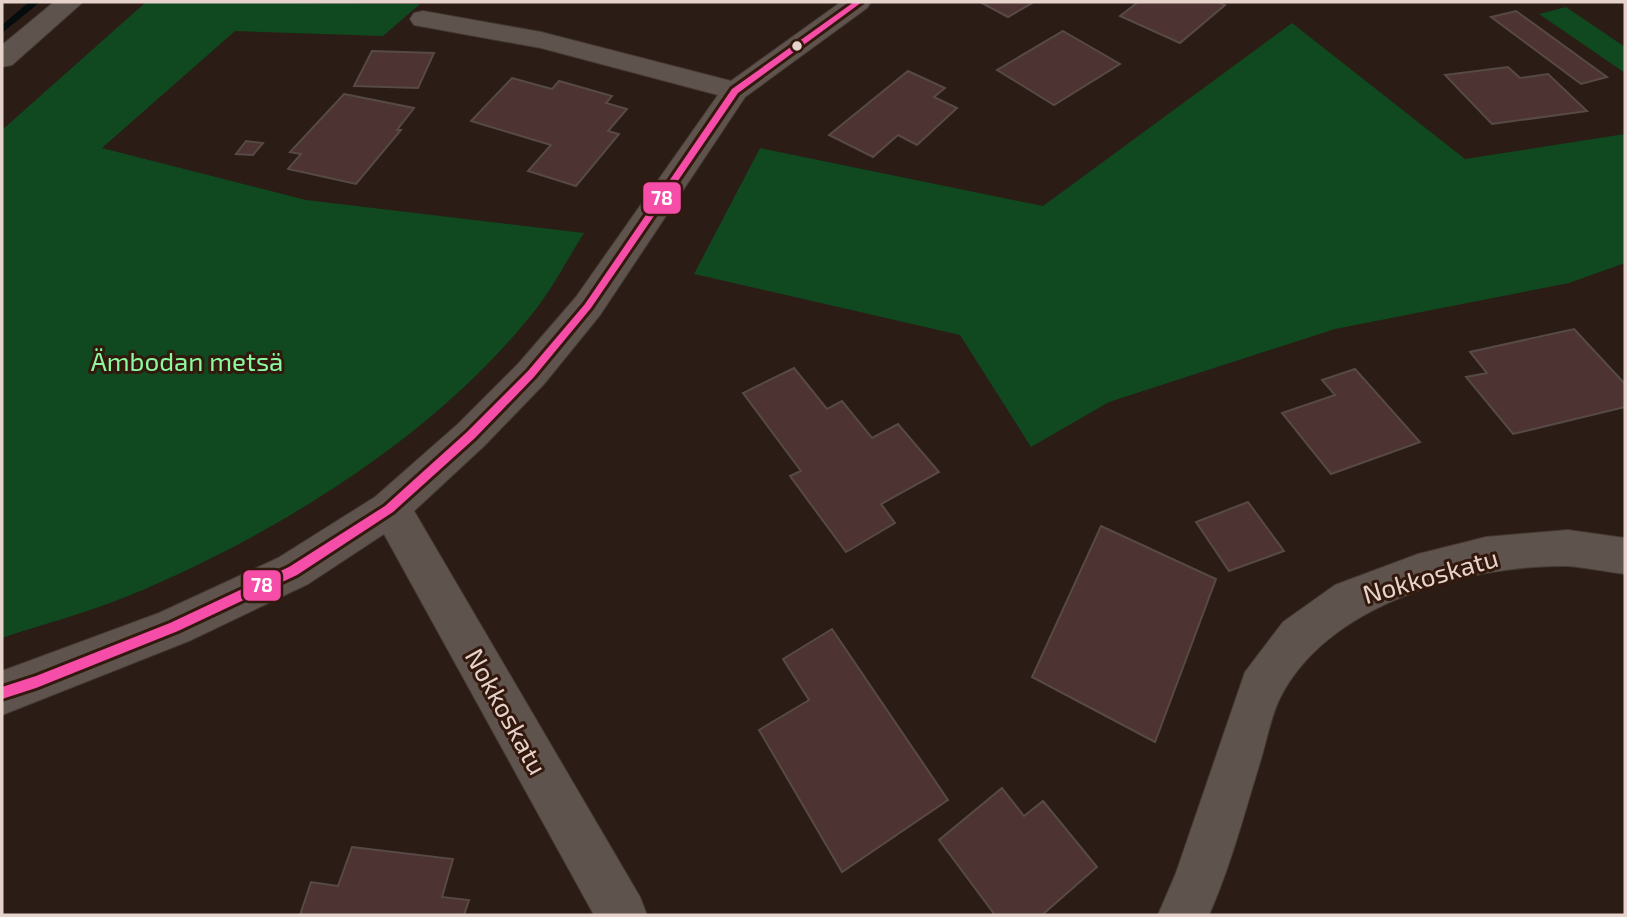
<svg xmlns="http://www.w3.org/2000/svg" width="1627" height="917" font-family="'Exo 2',sans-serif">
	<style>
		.green { fill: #10481f }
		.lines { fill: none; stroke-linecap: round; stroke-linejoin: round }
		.stream { fill: #040c0d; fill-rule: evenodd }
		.building { fill: #4d3432; stroke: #574945; stroke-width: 2 }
		.minor-casing { stroke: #453934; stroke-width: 2 }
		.minor { fill: #5f534e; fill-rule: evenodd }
		.bus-1-casing { stroke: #33180d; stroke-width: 6 }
		.bus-1 { fill: #f54da8; fill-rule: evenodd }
		.bus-dot { fill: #e6d3cc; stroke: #33180d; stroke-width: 2.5 }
		.labels { text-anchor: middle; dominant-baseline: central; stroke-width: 6; stroke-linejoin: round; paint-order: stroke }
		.park-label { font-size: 26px; fill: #8af9a0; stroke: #33180d }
		.street-label { font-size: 26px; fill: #e6d3cc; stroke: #33180d }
		.line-badge { stroke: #33180d; stroke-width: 2.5 }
		.badge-label { font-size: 19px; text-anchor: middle; font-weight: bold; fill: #fff }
	</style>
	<rect width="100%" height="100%" fill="#2b1c15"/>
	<!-- green -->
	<path class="green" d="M146,2L420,4L383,36L235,31L102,148L306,200L584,233C568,258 554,286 536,309C436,437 275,535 128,596C87,613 43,624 2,638V130Z
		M1566,7L1625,47V73L1539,14Z
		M1292,23L1465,159L1625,134V263L1569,283L1335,329L1109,402L1031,447L960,335L694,274L760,148L1043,206Z"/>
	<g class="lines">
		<!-- stream -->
		<path class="stream" d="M29,2H40L2,33V25Z"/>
	</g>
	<!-- building -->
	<path class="building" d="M980,2H1034L1008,17Z
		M1138,2H1217L1225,5L1180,43L1120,16Z
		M1516,11L1607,77L1581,84L1491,17Z
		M1063,31L1120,64L1054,105L997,70Z
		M372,51L434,53L418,88L354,86Z
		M1508,67L1520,78L1548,74L1587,111L1492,124L1445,75Z
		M908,71L945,88L934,97L957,108L917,145L898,135L873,157L829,135Z
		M512,78L552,89L559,81L612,96L606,103L627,109L608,131L619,134L576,186L528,171L551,145L471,121Z
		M344,94L414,108L397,130H401L356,184L288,169L301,154L290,152Z
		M246,141L263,143L253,155L236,154Z
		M1574,329L1625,384V407L1513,434L1466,377L1487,373L1470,352Z
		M794,368L827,409L842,401L872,438L898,424L939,472L881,504L895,523L846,552L790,476L801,471L743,393Z
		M1355,369L1420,442L1331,474L1282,413L1335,395L1322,380Z
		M1248,502L1284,551L1229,571L1196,522Z
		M1101,526L1216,579L1155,742L1032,677Z
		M832,629L948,800L842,872L759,730L809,700L783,659Z
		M1002,788L1024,816L1043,801L1097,867L1042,915H995L939,840Z
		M352,847L453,859L442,897L469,900L464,915H300L311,882L338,886Z"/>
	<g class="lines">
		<defs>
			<path id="minor" d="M54,2H83L12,65L2,67V45Z
				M841,2H871L867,8L745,97L600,315L544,384L484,446L414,511L640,897L647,915H594L384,534L308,584L189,641L2,715V671L159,613L278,558L375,497L458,424L518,364L576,297L718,95L541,48L414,25L410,19L414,13L423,11L541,32L731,81Z
				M1568,530L1625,538V574C1606,572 1586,567 1567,566C1468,565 1328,603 1280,698C1271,716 1267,739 1261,759C1245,811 1231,865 1209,915H1158L1176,873L1245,672L1283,622L1335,585L1418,554L1486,537Z"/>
		</defs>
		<!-- minor casing -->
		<use href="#minor" class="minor-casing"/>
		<!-- minor -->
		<use href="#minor" class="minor"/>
		<defs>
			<path id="bus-1" d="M854,2H862L738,93L591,308L534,377L475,438L393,512L297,575L178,631L36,688L2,699V687L36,676L170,623L289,567L385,506L467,432L528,371L585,304L732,89Z"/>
		</defs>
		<!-- bus-1 casing -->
		<use href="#bus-1" class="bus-1-casing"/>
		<!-- bus-1 -->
		<use href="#bus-1" class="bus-1"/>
	</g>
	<!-- markers -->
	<circle class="bus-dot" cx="797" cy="46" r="6"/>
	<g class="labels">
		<!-- park labels -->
		<g class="park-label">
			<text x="187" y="360">Ämbodan metsä</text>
		</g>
		<!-- street labels -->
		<g class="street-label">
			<text transform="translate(1430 575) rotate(-16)">Nokkoskatu</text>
			<text transform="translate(507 711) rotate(61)">Nokkoskatu</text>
		</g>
	</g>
	<g class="line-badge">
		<rect x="642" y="181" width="40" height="34" rx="7" fill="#f54da8"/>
		<rect x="242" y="569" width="40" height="33" rx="7" fill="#f54da8"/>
	</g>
	<g class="badge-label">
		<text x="662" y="205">78</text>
		<text x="262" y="592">78</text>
	</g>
	<!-- border -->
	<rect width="1627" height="917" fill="none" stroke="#e6d3cc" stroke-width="7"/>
</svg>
